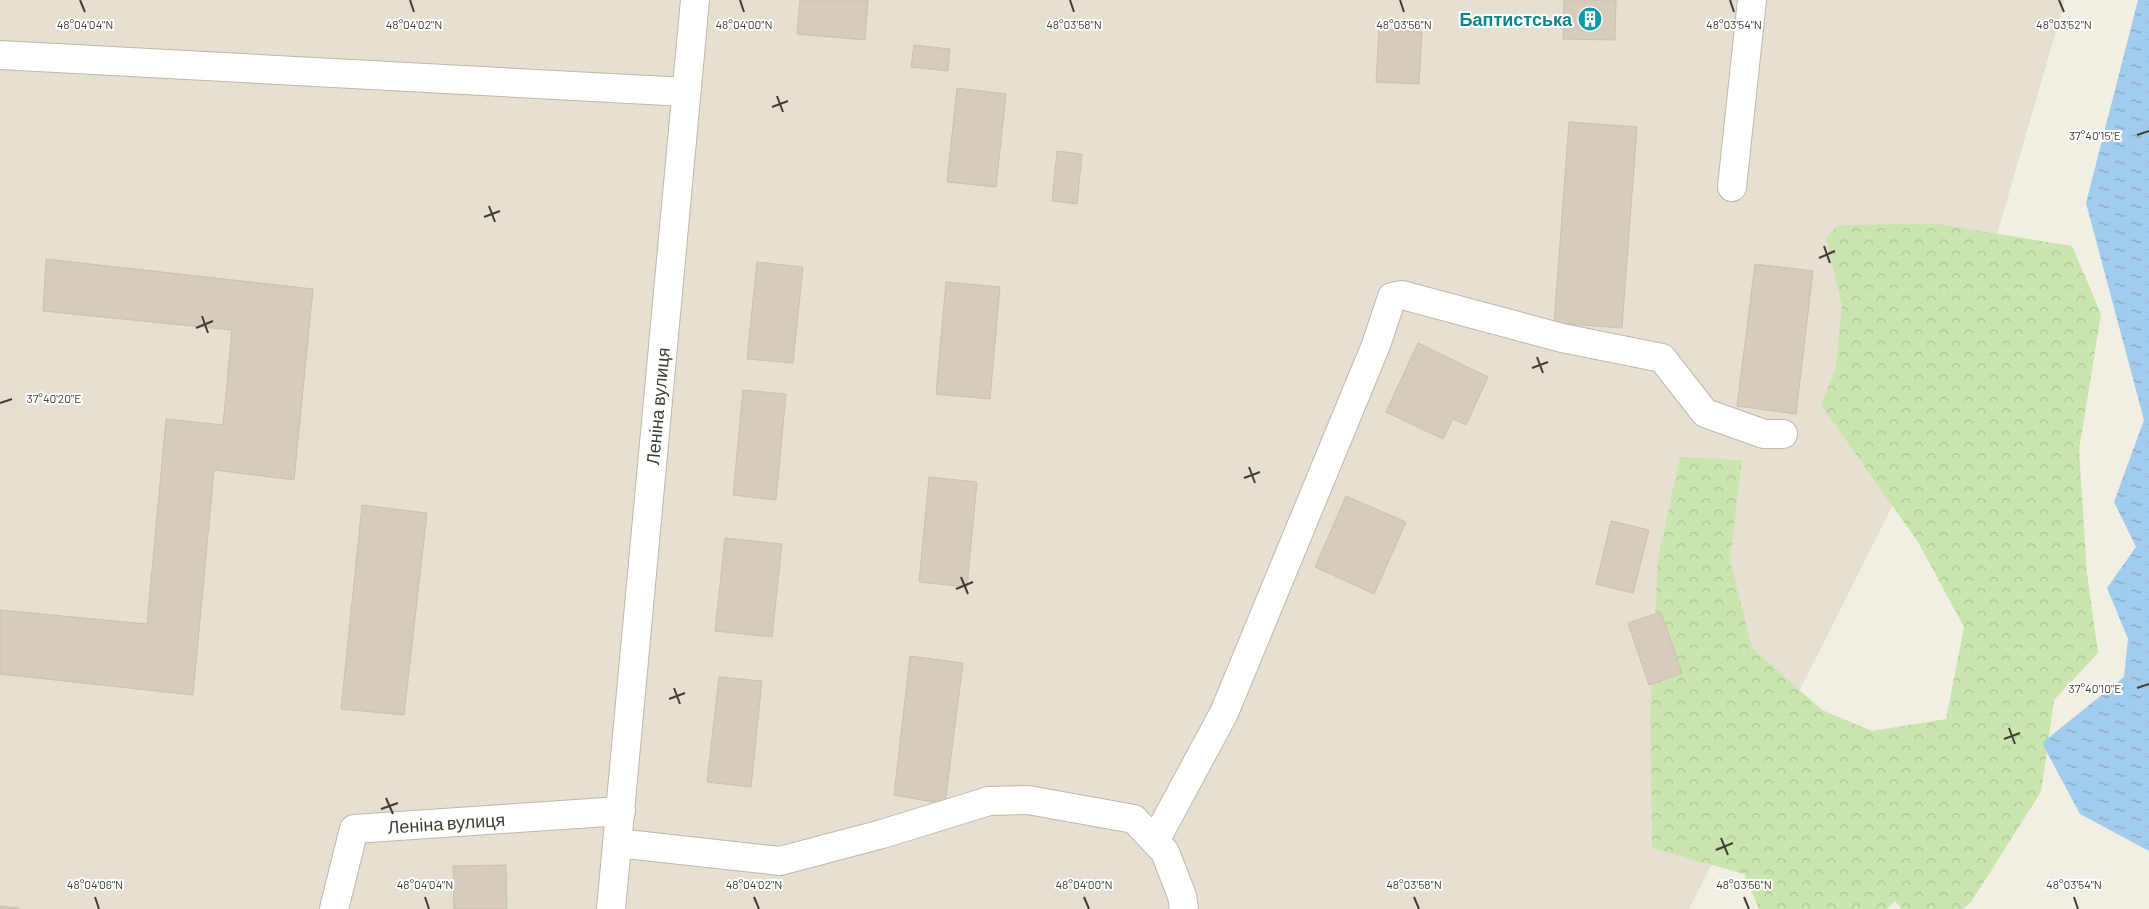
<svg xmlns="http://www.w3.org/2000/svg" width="2149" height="909" font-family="Barlow,sans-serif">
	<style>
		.residential { fill: #e5e0d2 }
		.forest { fill: url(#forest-crowns) }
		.water { fill: url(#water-ripples) }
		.building { fill: #d6ccbc; stroke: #cdc1ad }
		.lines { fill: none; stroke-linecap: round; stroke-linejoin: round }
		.minor-casing { stroke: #bfb8aa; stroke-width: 30 }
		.minor { stroke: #fff; stroke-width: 28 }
		.ticks { fill: none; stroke: #433e34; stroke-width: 2 }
		.labels { text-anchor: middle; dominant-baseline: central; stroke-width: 4; stroke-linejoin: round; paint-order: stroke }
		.culture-label { font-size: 18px; font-weight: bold; fill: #0d838f; stroke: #fff; text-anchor: end }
		.street-label { font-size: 18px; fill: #433e34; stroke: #fff }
		.ticks-label { font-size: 12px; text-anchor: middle; fill: #433e34; stroke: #fff; stroke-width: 4; stroke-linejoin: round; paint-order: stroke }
	</style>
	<defs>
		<pattern id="forest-crowns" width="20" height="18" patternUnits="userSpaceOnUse" patternTransform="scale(1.25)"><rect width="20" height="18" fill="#cae5ad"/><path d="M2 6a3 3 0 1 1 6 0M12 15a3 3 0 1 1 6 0" fill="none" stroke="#afc695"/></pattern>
		<pattern id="water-ripples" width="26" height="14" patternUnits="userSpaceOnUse" patternTransform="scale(1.25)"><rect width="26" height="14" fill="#a1cced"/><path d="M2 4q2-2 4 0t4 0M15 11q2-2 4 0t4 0" fill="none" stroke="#85a7c1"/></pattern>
	</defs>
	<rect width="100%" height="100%" fill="#f1eee4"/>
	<!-- residential -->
	<path class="residential" d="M0,0H2065L1953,386L1689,909H0Z"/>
	<!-- forest -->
	<path class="forest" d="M1937,224L2072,246L2101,314L2079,450L2087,573L2098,653L2054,700L2041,792L1971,902L1963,909H1902L1895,901L1887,909H1759L1744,874L1652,848L1650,717L1658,559L1680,457L1742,460L1730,560L1752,648L1822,710L1872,731L1946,719L1964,627L1918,542L1821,405L1836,368L1842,305L1826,238L1838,225Z"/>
	<!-- water -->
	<path class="water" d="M2138,0H2149V851L2080,814L2042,743L2124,677L2128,639L2107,588L2136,547L2114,502L2144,420L2086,203Z"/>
	<!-- building -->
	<path class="building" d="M800,0H868L865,40L797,34Z
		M1564,0H1616L1615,40L1563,39Z
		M1379,29L1422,32L1419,84L1376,82Z
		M914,45L950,49L948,71L911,67Z
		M957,88L1006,94L996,187L947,182Z
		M1569,122L1637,127L1622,328L1554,323Z
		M1057,151L1082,154L1077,204L1052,201Z
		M46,259L313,289L294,480L214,470L193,695L0,674V610L147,624L166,419L223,425L232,330L43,311Z
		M757,262L803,267L793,363L747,359Z
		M1755,264L1813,271L1796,414L1737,406Z
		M946,282L1000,287L990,399L936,394Z
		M1418,343L1488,377L1466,425L1453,419L1443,439L1386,412Z
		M743,390L786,394L776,500L733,495Z
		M929,477L977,482L967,587L919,582Z
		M1346,496L1406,522L1374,594L1315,567Z
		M362,505L427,513L404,715L341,709Z
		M1611,521L1649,530L1633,593L1596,584Z
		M725,538L782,544L772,637L715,631Z
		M1661,612L1682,673L1649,685L1628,623Z
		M910,656L963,663L945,804L894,795Z
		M719,677L762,681L751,787L707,782Z
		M506,865L507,909H454L453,866Z
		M0,906L19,908V909H0Z"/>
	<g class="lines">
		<defs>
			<g id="minor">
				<path d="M0,55L686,92"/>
				<path d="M1732,187L1752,0"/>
				<path d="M1155,841L1224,713L1376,345L1392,297L1402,295L1562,338L1662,358L1705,413L1764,434H1783"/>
				<path d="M617,843L780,861L882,834L989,801L1028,800L1134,819L1165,852L1182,896L1184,909"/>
				<path id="s1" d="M334,909L354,829L621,811"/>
				<path id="s2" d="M611,909L695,0"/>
			</g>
		</defs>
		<!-- minor casing -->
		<use href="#minor" class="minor-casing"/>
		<!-- minor -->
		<use href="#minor" class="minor"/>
	</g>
	<!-- ticks -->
	<path class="ticks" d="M80,0L85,12M410,0L414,12M740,0L744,12M1070,0L1074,12M1400,0L1404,12M1730,0L1734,12M2059,0L2064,12M777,96L783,112M772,107L788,101M2137,135L2149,131M489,206L495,222M484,217L500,211M1824,246L1830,263M1819,258L1835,251M202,316L208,333M196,328L213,321M1537,357L1543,373M1532,368L1548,362M0,403L12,399M1249,467L1255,483M1244,478L1260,472M961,577L968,594M956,589L973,582M674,688L680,704M2137,688L2149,684M669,699L685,693M2009,728L2015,744M2004,739L2020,733M386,798L393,814M381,809L398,803M1721,838L1728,855M1716,850L1733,843M95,897L99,909M425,897L429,909M754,897L759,909M1084,897L1089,909M1414,897L1419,909M1744,897L1749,909M2074,897L2078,909"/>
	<!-- icons -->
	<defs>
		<symbol id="building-disc" viewBox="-11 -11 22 22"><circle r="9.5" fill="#0f9aa8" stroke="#fff"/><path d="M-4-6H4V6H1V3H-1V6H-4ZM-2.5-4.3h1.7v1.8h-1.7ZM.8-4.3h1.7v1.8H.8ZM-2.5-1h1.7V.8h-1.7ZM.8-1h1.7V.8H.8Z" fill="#fff"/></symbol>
	</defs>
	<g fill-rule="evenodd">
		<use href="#building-disc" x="1576" y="5" width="28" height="28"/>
	</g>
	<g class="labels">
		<!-- culture labels -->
		<g class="culture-label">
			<text x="1572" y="19">Баптистська</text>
		</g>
		<!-- street labels -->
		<g class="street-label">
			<text stroke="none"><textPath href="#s2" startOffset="505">Леніна вулиця</textPath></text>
			<text stroke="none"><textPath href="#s1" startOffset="175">Леніна вулиця</textPath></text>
		</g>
	</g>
	<g class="ticks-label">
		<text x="85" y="29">48°04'04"N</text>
		<text x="414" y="29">48°04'02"N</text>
		<text x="744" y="29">48°04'00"N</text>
		<text x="1074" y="29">48°03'58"N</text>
		<text x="1404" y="29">48°03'56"N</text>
		<text x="1734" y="29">48°03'54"N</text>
		<text x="2064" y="29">48°03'52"N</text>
		<text x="2095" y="140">37°40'15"E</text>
		<text x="54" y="403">37°40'20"E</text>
		<text x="2095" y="693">37°40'10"E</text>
		<text x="95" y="889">48°04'06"N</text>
		<text x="425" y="889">48°04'04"N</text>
		<text x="754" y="889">48°04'02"N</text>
		<text x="1084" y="889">48°04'00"N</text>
		<text x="1414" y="889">48°03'58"N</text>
		<text x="1744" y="889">48°03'56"N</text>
		<text x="2074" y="889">48°03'54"N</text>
	</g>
</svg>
